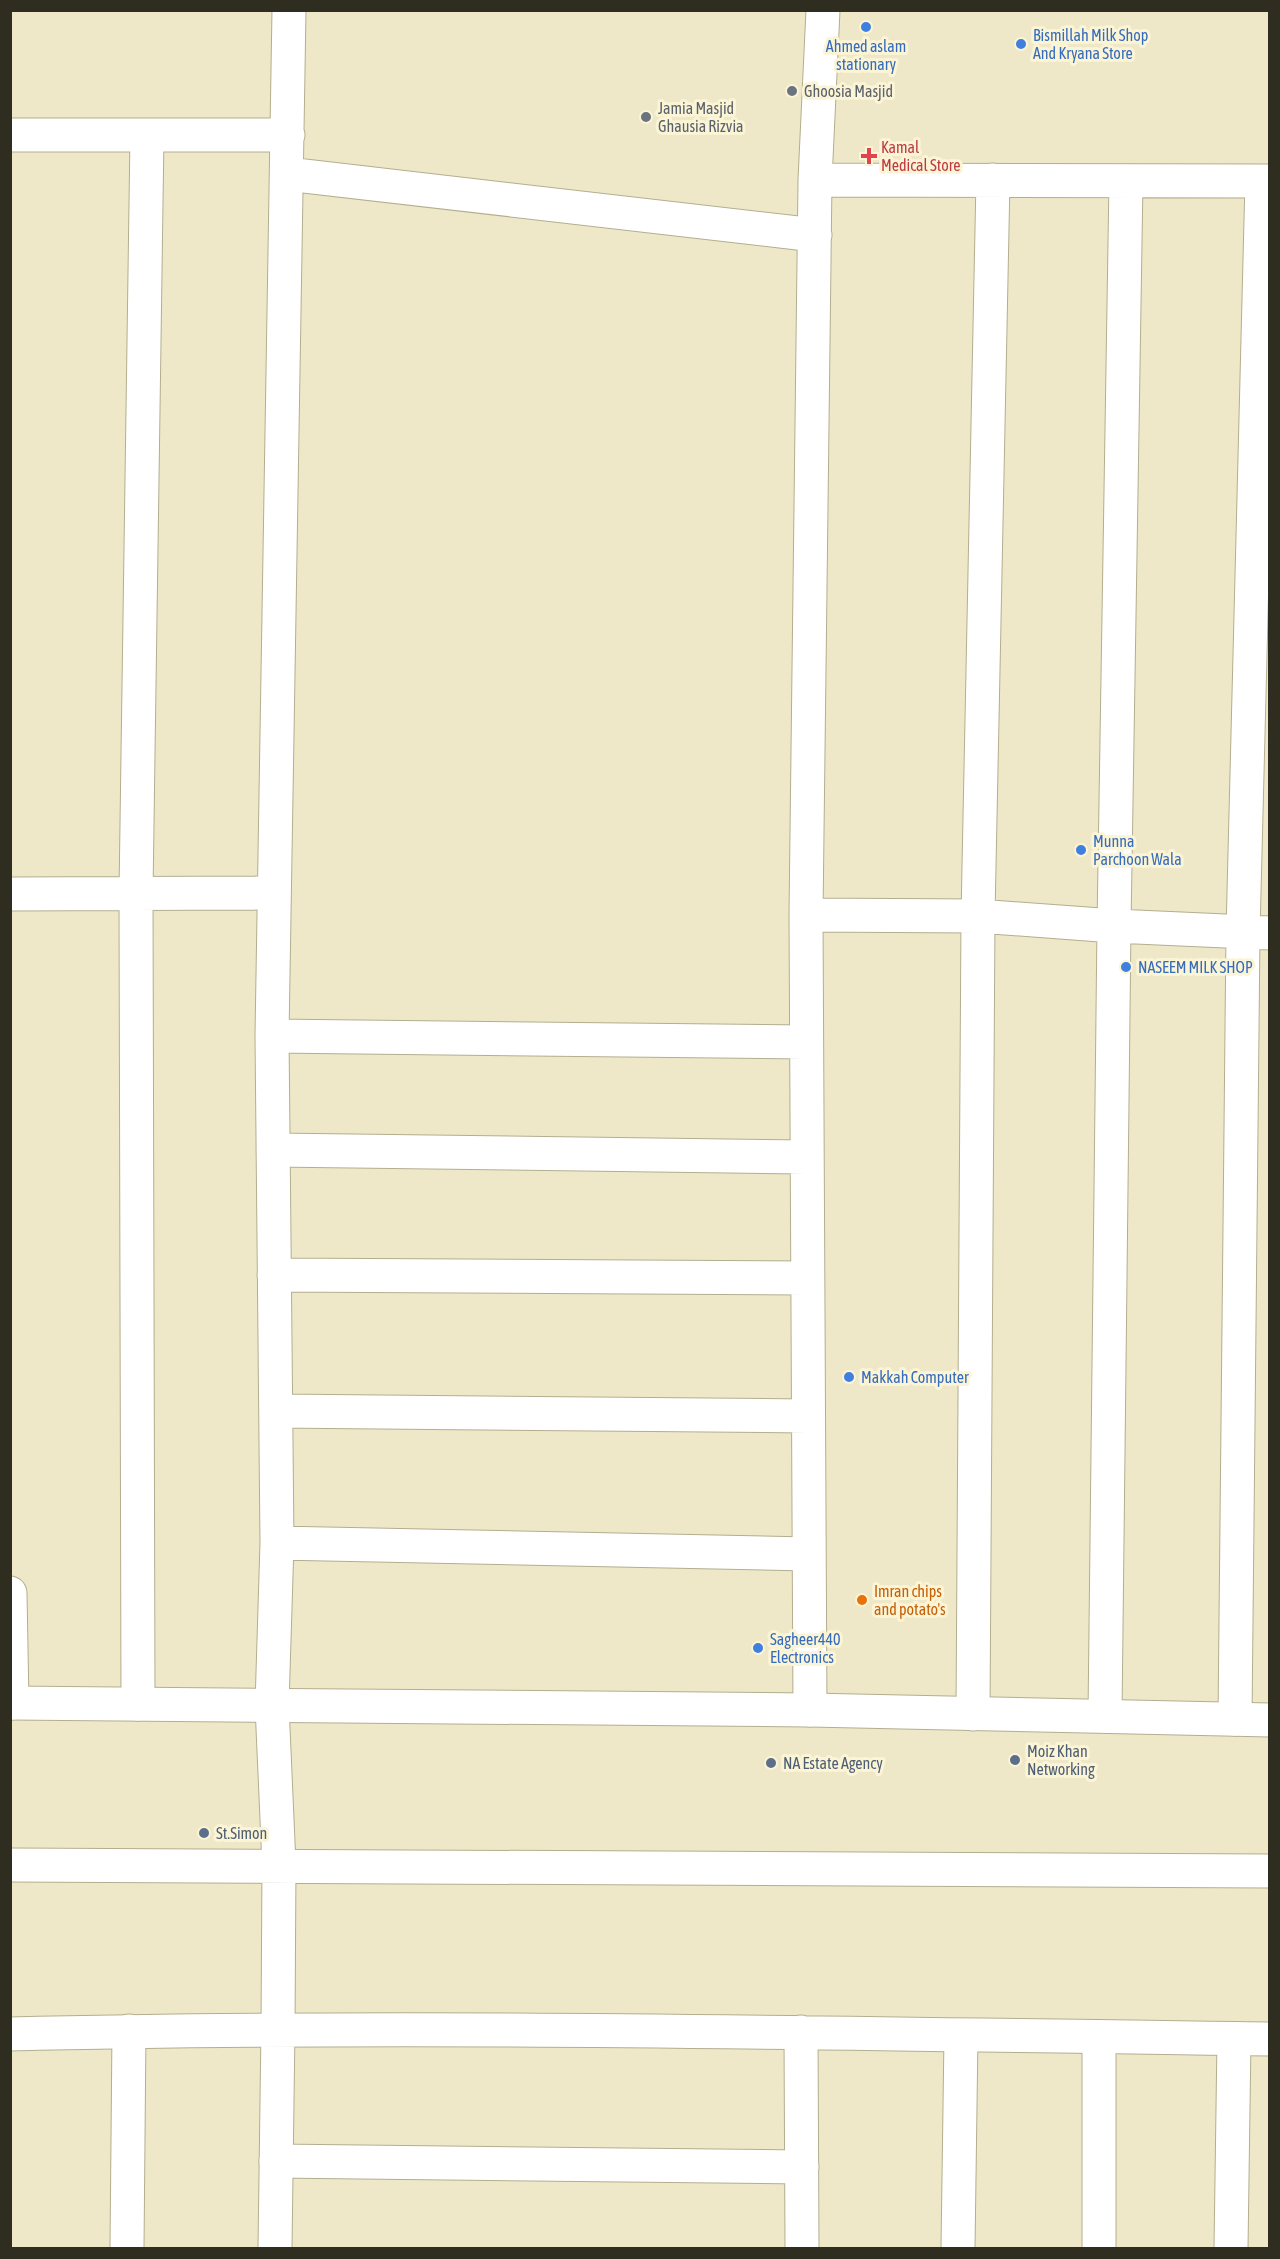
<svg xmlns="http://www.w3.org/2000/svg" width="1280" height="2259" font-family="'Asap Condensed',sans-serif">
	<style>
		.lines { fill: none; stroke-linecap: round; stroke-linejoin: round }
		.minor-casing { stroke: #b3ae8f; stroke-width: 35 }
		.tertiary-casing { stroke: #b3ae8f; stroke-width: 35 }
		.minor { stroke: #fff; stroke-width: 33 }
		.tertiary { stroke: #fff; stroke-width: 33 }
		.shop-dot { fill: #3f7fe0; stroke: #fbf5d5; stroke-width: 2 }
		.worship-dot { fill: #6b7280; stroke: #fbf5d5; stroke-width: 2 }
		.health-dot { fill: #e0444e; stroke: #fbf5d5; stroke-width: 2 }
		.food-dot { fill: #e8710a; stroke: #fbf5d5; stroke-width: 2 }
		.service-dot { fill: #5c6f8a; stroke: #fbf5d5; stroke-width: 2 }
		.labels { text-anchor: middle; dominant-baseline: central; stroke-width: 6; stroke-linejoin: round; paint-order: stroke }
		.shop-label { font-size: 16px; fill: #366cbe; stroke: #fbf5d5; text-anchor: start }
		.worship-label { font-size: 16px; fill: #5b616d; stroke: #fbf5d5; text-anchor: start }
		.health-label { font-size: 16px; fill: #be3a42; stroke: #fbf5d5; text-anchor: start }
		.food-label { font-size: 16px; fill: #c56008; stroke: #fbf5d5; text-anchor: start }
		.service-label { font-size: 16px; fill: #4e5e75; stroke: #fbf5d5; text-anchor: start }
	</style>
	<rect width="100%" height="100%" fill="#eee8c8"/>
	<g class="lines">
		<defs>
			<path id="minor" d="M10,135H288
				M287,174L815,235
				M815,180L1270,181
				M10,894L274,893
				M806,915L978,916L1114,926L1270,933
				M272,1036L806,1042
				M273,1150L807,1157
				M274,1275L807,1278
				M276,1411L808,1416
				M277,1543L809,1554
				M10,1593L12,1703
				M138,1704L136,893L147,135
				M810,1710L806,915L815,180L823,10
				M973,1714L978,916L993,180
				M1105,1716L1114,926L1126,181
				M1235,1719L1243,932L1262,181
				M10,1865L1270,1871
				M278,2028L279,1865L272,1705L277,1543L272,1036L289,10
				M276,2161L802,2167
				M127,2248L129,2031
				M958,2248L961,2036
				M1099,2248V2037
				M1231,2248L1234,2039"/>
			<path id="tertiary" d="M10,1703L810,1710L1270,1720
				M801,2032L802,2248
				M10,2034C430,2024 850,2034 1270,2039
				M275,2248L278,2028"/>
		</defs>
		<!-- minor casing -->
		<use href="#minor" class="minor-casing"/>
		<!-- tertiary casing -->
		<use href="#tertiary" class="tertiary-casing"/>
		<!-- minor -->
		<use href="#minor" class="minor"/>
		<!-- tertiary -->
		<use href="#tertiary" class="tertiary"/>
	</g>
	<!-- markers -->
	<g class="shop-dot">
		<circle cx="866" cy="27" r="6"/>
		<circle cx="1021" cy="44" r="6"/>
		<circle cx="1081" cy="850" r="6"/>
		<circle cx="1126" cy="967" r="6"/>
		<circle cx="849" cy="1377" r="6"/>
		<circle cx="758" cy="1648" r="6"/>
	</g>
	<g class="worship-dot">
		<circle cx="792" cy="91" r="6"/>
		<circle cx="646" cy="117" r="6"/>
	</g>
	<path class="health-dot" d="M866 147h6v6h6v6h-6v6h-6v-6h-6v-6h6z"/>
	<circle class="food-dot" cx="862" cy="1600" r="6"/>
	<g class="service-dot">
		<circle cx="1015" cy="1760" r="6"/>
		<circle cx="771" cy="1763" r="6"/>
		<circle cx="204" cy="1833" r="6"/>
	</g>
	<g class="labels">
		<!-- shop labels -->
		<g class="shop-label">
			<text x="1033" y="35">Bismillah Milk Shop<tspan x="1033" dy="18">And Kryana Store</tspan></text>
			<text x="866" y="46" text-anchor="middle">Ahmed aslam<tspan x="866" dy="18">stationary</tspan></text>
			<text x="1093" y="841">Munna<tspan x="1093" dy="18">Parchoon Wala</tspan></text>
			<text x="1138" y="967">NASEEM MILK SHOP</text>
			<text x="861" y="1377">Makkah Computer</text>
			<text x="770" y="1639">Sagheer440<tspan x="770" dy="18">Electronics</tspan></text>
		</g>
		<!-- worship labels -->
		<g class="worship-label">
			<text x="804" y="91">Ghoosia Masjid</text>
			<text x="658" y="108">Jamia Masjid<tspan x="658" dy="18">Ghausia Rizvia</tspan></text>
		</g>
		<!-- health labels -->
		<g class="health-label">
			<text x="881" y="147">Kamal<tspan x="881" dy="18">Medical Store</tspan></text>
		</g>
		<!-- food labels -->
		<g class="food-label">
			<text x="874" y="1591">Imran chips<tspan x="874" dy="18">and potato's</tspan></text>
		</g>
		<!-- service labels -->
		<g class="service-label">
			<text x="1027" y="1751">Moiz Khan<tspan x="1027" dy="18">Networking</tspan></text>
			<text x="783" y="1763">NA Estate Agency</text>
			<text x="216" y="1833">St.Simon</text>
		</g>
	</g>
	<!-- border -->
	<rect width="1280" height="2259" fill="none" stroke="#2f2c20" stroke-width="24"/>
</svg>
